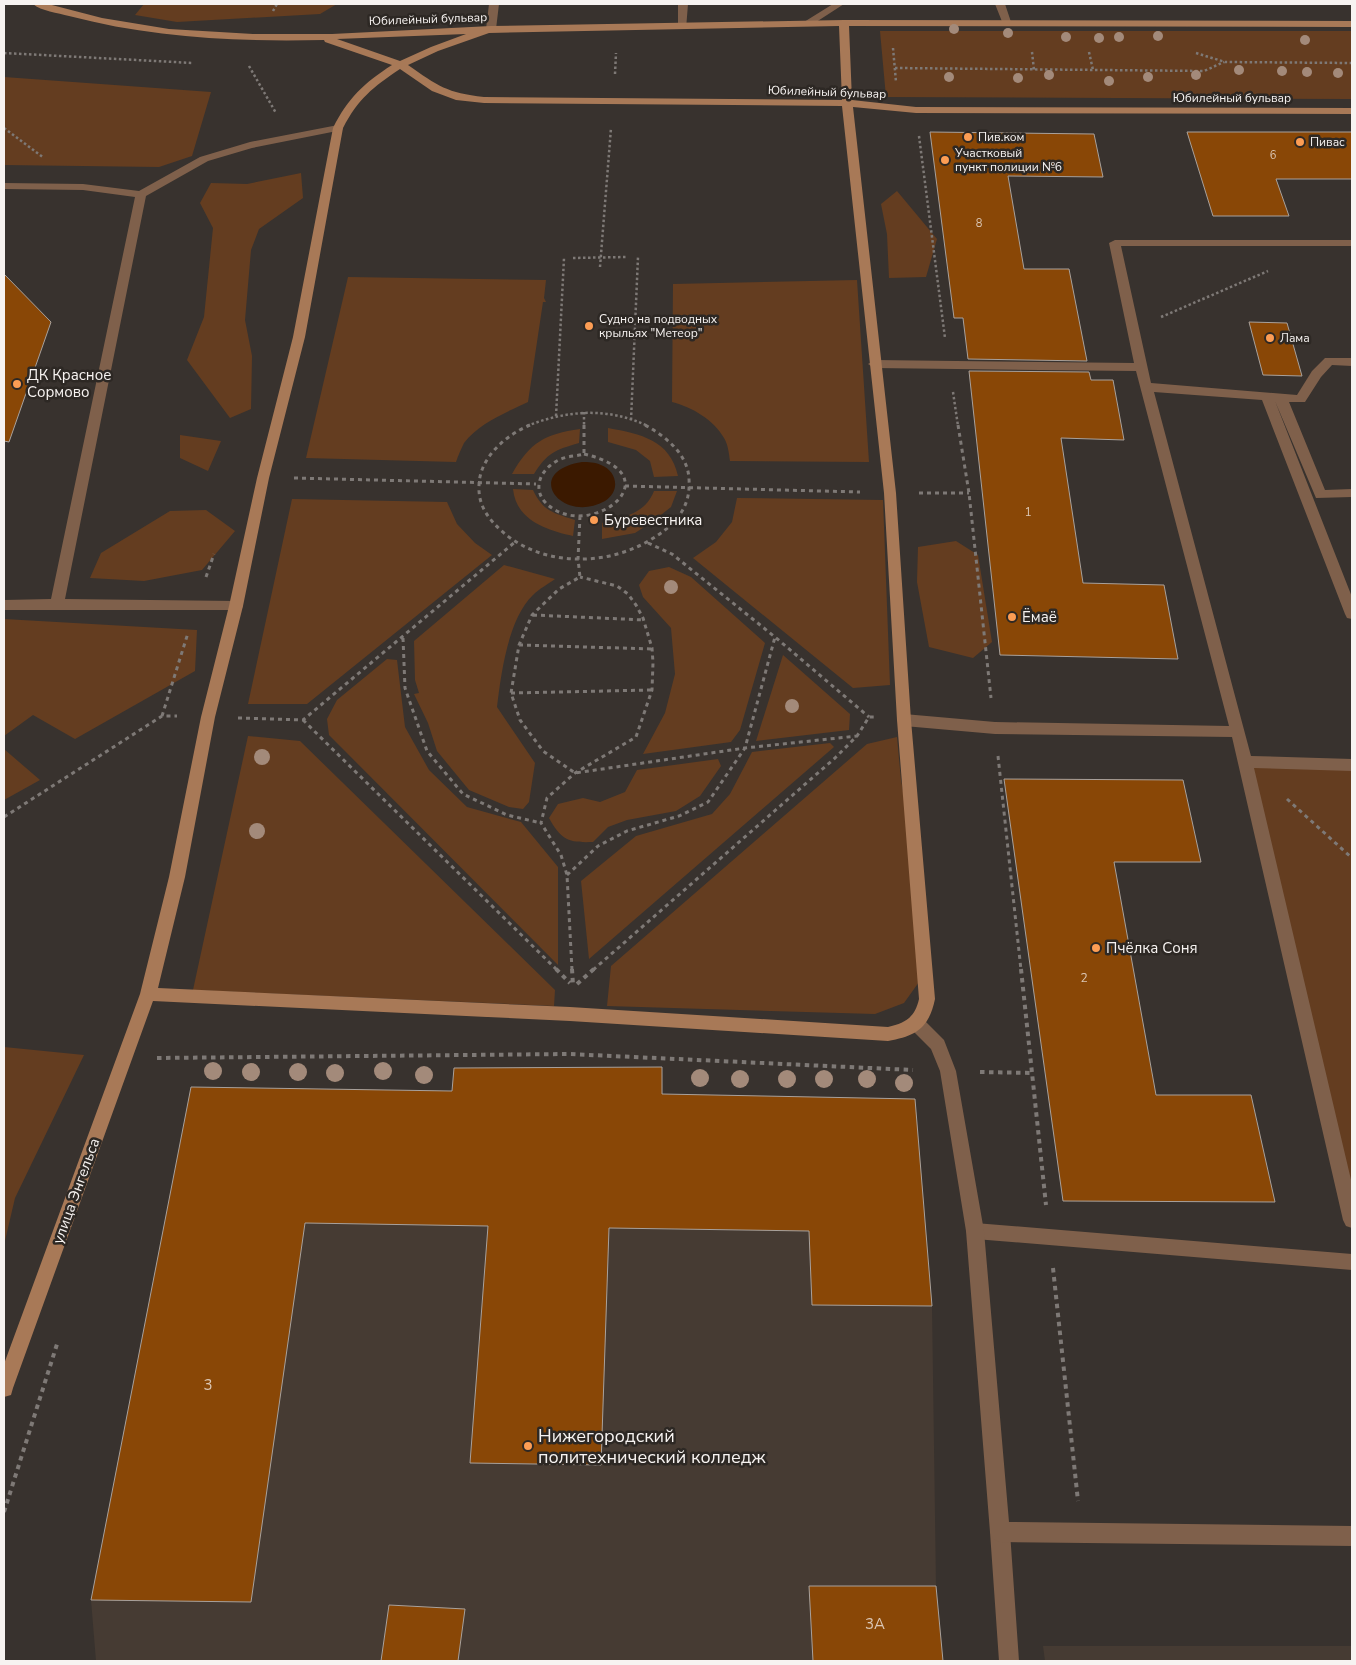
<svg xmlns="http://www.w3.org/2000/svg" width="1356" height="1665" font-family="'Nunito Sans',sans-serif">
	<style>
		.built { fill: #463b33 }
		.green { fill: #643d20 }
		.water { fill: #3b1900 }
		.building { fill: #894706; stroke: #a8a19c }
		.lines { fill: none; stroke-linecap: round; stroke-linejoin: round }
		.path-far2 { stroke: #7e7976; stroke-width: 2.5; stroke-dasharray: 2.5 2.5; stroke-linecap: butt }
		.path-far1 { stroke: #7e7976; stroke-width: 3; stroke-dasharray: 4 4; stroke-linecap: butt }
		.path { stroke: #7e7976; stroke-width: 4; stroke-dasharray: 4.5 4.5; stroke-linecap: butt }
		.lane { fill: #7f604b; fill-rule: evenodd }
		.street { fill: #7f604b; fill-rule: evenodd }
		.secondary { fill: #a87957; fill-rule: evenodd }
		.tree { fill: #a38a7a }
		.poi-dot { fill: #fc9d54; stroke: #2d2824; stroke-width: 2 }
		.labels { text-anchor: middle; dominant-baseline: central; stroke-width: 5; stroke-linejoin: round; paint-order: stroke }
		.far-number-label { font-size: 11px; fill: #dcc8b6 }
		.far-street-label { font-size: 12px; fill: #f7f3f1; stroke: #2d2824 }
		.far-poi-label { font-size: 12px; fill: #f7f3f1; stroke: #2d2824; text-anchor: start }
		.number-label { font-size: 12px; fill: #dcc8b6 }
		.poi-label { font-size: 15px; fill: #f7f3f1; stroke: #2d2824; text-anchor: start }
		.street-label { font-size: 15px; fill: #f7f3f1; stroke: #2d2824 }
		.near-number-label { font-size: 15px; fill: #dcc8b6 }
		.near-poi-label { font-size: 18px; fill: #f7f3f1; stroke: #2d2824; text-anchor: start }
	</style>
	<rect width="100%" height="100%" fill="#38322e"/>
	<!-- built -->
	<path class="built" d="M662,1067L663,1094L915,1099L932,1306L936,1586L943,1661H96L91,1600L191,1087L452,1091L454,1068Z
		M1043,1646H1352V1661H1045Z"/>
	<!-- green -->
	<path class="green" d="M144,4H337L320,14L177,22L135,15Z
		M880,31H1352V99L886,97Z
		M4,77L211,92L192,156L159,167L4,165Z
		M301,173L303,198L259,229L251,250L245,320L252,356L251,409L230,418L187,360L204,317L213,228L200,203L211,183L247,184Z
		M897,191L937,239L926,277L889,278L887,234L881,204Z
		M348,277L546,280L544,298L546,302H543L528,402C507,412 479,423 464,443C461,449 458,456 456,462L306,458Z
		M857,280L869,462L730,461C729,454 728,444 724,438C714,420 692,407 672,402L673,284Z
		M608,428C641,434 670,440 678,476L654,477L650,461L636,450L608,442Z
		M580,429L579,443C555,450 547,453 534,474H512C530,442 545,434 580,429Z
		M180,435L221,441L208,471L180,458Z
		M513,489L533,490C543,511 553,513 575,520L573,536C546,530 516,520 513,489Z
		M654,491H677L671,507L652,522L635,533L602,539V523C624,517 645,514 654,491Z
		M737,498L883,500L890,685L853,688L693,558L716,542L732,522Z
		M292,499L447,502L457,524L475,543L492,555L307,704H248Z
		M206,510L235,531L202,570L144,581L90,578L101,553L170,511Z
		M956,541L978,555L992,642L973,658L929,647L917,582L918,547Z
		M504,565L555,579C548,584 539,589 533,595C508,619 501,674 497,707L535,763L529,802L523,809L509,807L469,790L437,751L428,723L414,694L419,693L415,680L414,641Z
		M669,567L691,577L765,643L740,730L731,742L643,754L665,713L675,674L671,628L643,597L639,585L649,571Z
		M4,619L197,630L195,671L75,739L33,715L4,736Z
		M783,655L850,714L849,730L756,741Z
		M387,659L397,660L405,727L429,770L467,807L521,822L558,867V965L329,735L327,719L337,700Z
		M248,736L300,741L555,990L554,1006L193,990Z
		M897,737L901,780L923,904L919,982L904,1003L875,1014L607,1006L611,966L867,744Z
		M830,743L834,747L589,959L581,881L636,836L712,814L730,794L752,752Z
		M4,749L40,780L4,800Z
		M718,759L721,766L700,796L676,811L627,820L608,827L593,842C569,843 561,840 549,818L558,804L583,798L600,802L625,792L637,770Z
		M1245,762L1352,765V1220Z
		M4,1047L84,1055L15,1198L4,1245Z"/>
	<!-- water -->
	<path class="water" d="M582,462C588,462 595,462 601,465C617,471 621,491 605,501C562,525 521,472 582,462Z"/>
	<!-- building -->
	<path class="building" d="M930,132L1094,134L1103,177L1008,176L1024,269H1069L1087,361L968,359L963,318H954Z
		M1187,132H1352V179H1276L1289,216H1213Z
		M4,274L51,322L9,442L4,441Z
		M1249,322L1287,323L1302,376L1263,375Z
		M969,371L1089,372L1091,380H1113L1124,440L1061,438L1083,583L1164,585L1178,659L1000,655Z
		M1004,779L1183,780L1201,862H1114L1156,1095H1251L1275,1202L1063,1201Z
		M662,1067V1094L915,1099L932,1306L812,1305L809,1231L609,1228L601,1465L470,1463L488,1226L305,1223L251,1602L91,1600L191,1087L452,1091L454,1068Z
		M809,1586H936L943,1661H813Z
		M389,1605L465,1609L458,1661H381Z"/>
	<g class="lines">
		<!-- path-far2 -->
		<path class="path-far2" d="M273,11L277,4
			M893,48L896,82
			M1032,52L1034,70
			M1089,52L1093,70
			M4,53L193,63
			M1196,53L1225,62L1352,63
			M249,66L276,113
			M895,68L1204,71L1224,62
			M615,74L616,53
			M4,128L44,158
			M919,136L945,338
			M573,258L626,257
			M600,267L611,128
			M1161,317L1268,271
			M953,392L958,426
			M584,412V426
			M556,416L564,258
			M631,420L638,257
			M527,426C567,410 608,407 648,426"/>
		<!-- path-far1 -->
		<path class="path-far1" d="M530,425C506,435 479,458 479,486C478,507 490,521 505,534C547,568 611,566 655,537C677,523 691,506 689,479C688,454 665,436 645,425
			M584,425V454
			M958,425L969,493L991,698
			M584,454C674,475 595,538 552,508C529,493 539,468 561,459C568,456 577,456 584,454Z
			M294,478L536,484
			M625,486L860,492
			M919,493H969
			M580,516L578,559L580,577L559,589L532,615L519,645L511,693L520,720L543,751L575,773L745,748L857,736
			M648,543L672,554L775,637L869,717
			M206,577L214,554
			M533,615L645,620
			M403,638L405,688L427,751L463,794L507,815L541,823
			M519,645L653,649
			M511,693L652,690
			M162,716L188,633
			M238,718L303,720L515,542
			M303,720L557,970
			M998,756L1021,970
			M1287,799L1352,858
			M4,817L162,716H177
			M567,875L598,846L627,831L679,816L708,802L745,748L775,637
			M572,970L567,875L561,855L541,823L547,798L575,773L636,737L652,690L653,663L652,648L643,618L636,605L628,594L617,586L580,577
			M593,970L835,758L857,736L869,717H874"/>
		<!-- path -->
		<path class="path" d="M556,969L570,983
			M572,969L573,985
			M1021,969L1046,1205
			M577,984L594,969
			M157,1058L569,1054L913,1070
			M980,1072L1032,1073
			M1053,1268L1078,1501
			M4,1512L58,1341"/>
		<!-- lane -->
		<path class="lane" d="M489,4H499L496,29L491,32L486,29Z
			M678,4H688L686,29H680L678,27Z
			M995,4H1005L1011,22L1009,24H1003Z
			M338,125L343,128L342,130L252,148L208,161L146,196L65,599L236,601L241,602L243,606L241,610H4V600L51,599L135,197L83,190L4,189V183L83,184L139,191L200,157L250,142Z
			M1115,240H1352V246H1121L1151,383L1297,395L1312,371L1325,358H1352V366L1332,365L1321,377L1305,402H1289L1325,490L1352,489V497L1316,498L1275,401L1352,597V619L1347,618L1345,614L1262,400L1154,392L1251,756L1352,759V771L1254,768L1352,1184V1228L1346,1226L1343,1220L1232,737L995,734L904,726L899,724L897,720L899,716L904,714L995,722L1229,726L1136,371L874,368L868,364L874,360L1134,363L1109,243Z
			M975,1223L1352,1254V1270L975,1239L969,1237L966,1231L969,1225Z
			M1000,1522L1007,1525L1010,1532L1019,1661H999L990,1532L993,1525Z"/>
		<!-- street -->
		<path class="street" d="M833,4H844L810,26H804V22Z
			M917,1017L923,1019L944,1040L956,1071L984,1231L1009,1522L1352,1526V1546L1000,1542L993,1539L990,1532L966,1231L940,1071L931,1049L911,1029L909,1024L911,1019Z"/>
		<!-- secondary -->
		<path class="secondary" d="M33,4H48L102,18L169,29L253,34H332L491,26L844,20L1352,21V27L849,26L852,100L916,107L1352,108V114L916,113L853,107L896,493L911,720L935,999C929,1028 916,1036 888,1041L570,1021L153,1001L13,1388L11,1395L4,1397V1364L140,994L169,877L201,717L229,606L257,478L293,337L333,128C348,98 364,83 392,65L325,42L324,40C238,42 153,38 69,16C58,13 41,11 33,4ZM839,26L842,100L484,97C447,93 438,86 408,65L438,51L489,33ZM466,34L431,47L400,61L337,39ZM400,69L432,91L456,100L484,103L842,106L884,493L897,720L919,999C915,1017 906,1023 888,1027L570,1007L158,988L185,877L215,717L243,606L269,478L305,337L343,128C358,99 373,87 400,69Z"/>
	</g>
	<!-- trees -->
	<g class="tree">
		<circle cx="954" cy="29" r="5"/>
		<circle cx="1008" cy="33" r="5"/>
		<circle cx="1158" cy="36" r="5"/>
		<circle cx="1066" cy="37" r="5"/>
		<circle cx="1119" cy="37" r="5"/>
		<circle cx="1099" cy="38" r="5"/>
		<circle cx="1305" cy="40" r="5"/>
		<circle cx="1239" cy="70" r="5"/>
		<circle cx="1282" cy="71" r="5"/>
		<circle cx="1307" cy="72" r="5"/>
		<circle cx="1338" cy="73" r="5"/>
		<circle cx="1049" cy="75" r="5"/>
		<circle cx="1196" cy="75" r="5"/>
		<circle cx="949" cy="77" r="5"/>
		<circle cx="1148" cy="77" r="5"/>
		<circle cx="1018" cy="78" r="5"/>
		<circle cx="1109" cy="81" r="5"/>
		<circle cx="671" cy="587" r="7"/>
		<circle cx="792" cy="706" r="7"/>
		<circle cx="262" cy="757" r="8"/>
		<circle cx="257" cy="831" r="8"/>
		<circle cx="213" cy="1071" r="9"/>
		<circle cx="383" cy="1071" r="9"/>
		<circle cx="251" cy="1072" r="9"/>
		<circle cx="298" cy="1072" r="9"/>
		<circle cx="335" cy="1073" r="9"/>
		<circle cx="424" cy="1075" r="9"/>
		<circle cx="700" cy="1078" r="9"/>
		<circle cx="740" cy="1079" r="9"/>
		<circle cx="787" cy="1079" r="9"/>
		<circle cx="824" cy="1079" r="9"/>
		<circle cx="867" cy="1079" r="9"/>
		<circle cx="904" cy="1083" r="9"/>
	</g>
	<!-- markers -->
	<g class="poi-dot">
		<circle cx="968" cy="137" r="5"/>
		<circle cx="1300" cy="142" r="5"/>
		<circle cx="945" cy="160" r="5"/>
		<circle cx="589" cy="326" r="5"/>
		<circle cx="1270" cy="338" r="5"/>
		<circle cx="17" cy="384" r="5"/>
		<circle cx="594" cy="520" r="5"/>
		<circle cx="1012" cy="617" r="5"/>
		<circle cx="1096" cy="948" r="5"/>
		<circle cx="528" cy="1446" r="5"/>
	</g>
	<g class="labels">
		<!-- far-number labels -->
		<g class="far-number-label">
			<text x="1273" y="155">6</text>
			<text x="979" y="223">8</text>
		</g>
		<!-- far-street labels -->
		<g class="far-street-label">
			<text transform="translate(428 19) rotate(-2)">Юбилейный бульвар</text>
			<text transform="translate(827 92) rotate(2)">Юбилейный бульвар</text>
			<text x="1232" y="98">Юбилейный бульвар</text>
		</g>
		<!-- far-poi labels -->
		<g class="far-poi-label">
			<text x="978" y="137">Пив.ком</text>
			<text x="1310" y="142">Пивас</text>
			<text x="955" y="153">Участковый<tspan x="955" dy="14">пункт полиции №6</tspan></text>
			<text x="599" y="319">Судно на подводных<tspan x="599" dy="14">крыльях "Метеор"</tspan></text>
			<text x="1280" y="338">Лама</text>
		</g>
		<!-- number labels -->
		<g class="number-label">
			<text x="1028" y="512">1</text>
			<text x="1084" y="978">2</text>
		</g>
		<!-- poi labels -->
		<g class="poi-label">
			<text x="27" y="375">ДК Красное<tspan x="27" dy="17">Сормово</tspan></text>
			<text x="604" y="520">Буревестника</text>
			<text x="1022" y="617">Ёмаё</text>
			<text x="1106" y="948">Пчёлка Соня</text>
		</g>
		<!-- street labels -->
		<g class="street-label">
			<text transform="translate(76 1191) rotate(-70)">улица Энгельса</text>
		</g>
		<!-- near-number labels -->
		<g class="near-number-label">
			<text x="208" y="1385">3</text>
			<text x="875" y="1624">3А</text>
		</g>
		<!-- near-poi labels -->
		<g class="near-poi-label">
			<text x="538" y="1436">Нижегородский<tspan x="538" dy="21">политехнический колледж</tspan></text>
		</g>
	</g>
	<!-- border -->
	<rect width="1356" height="1665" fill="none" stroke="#f7f3f1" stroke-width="10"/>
</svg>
